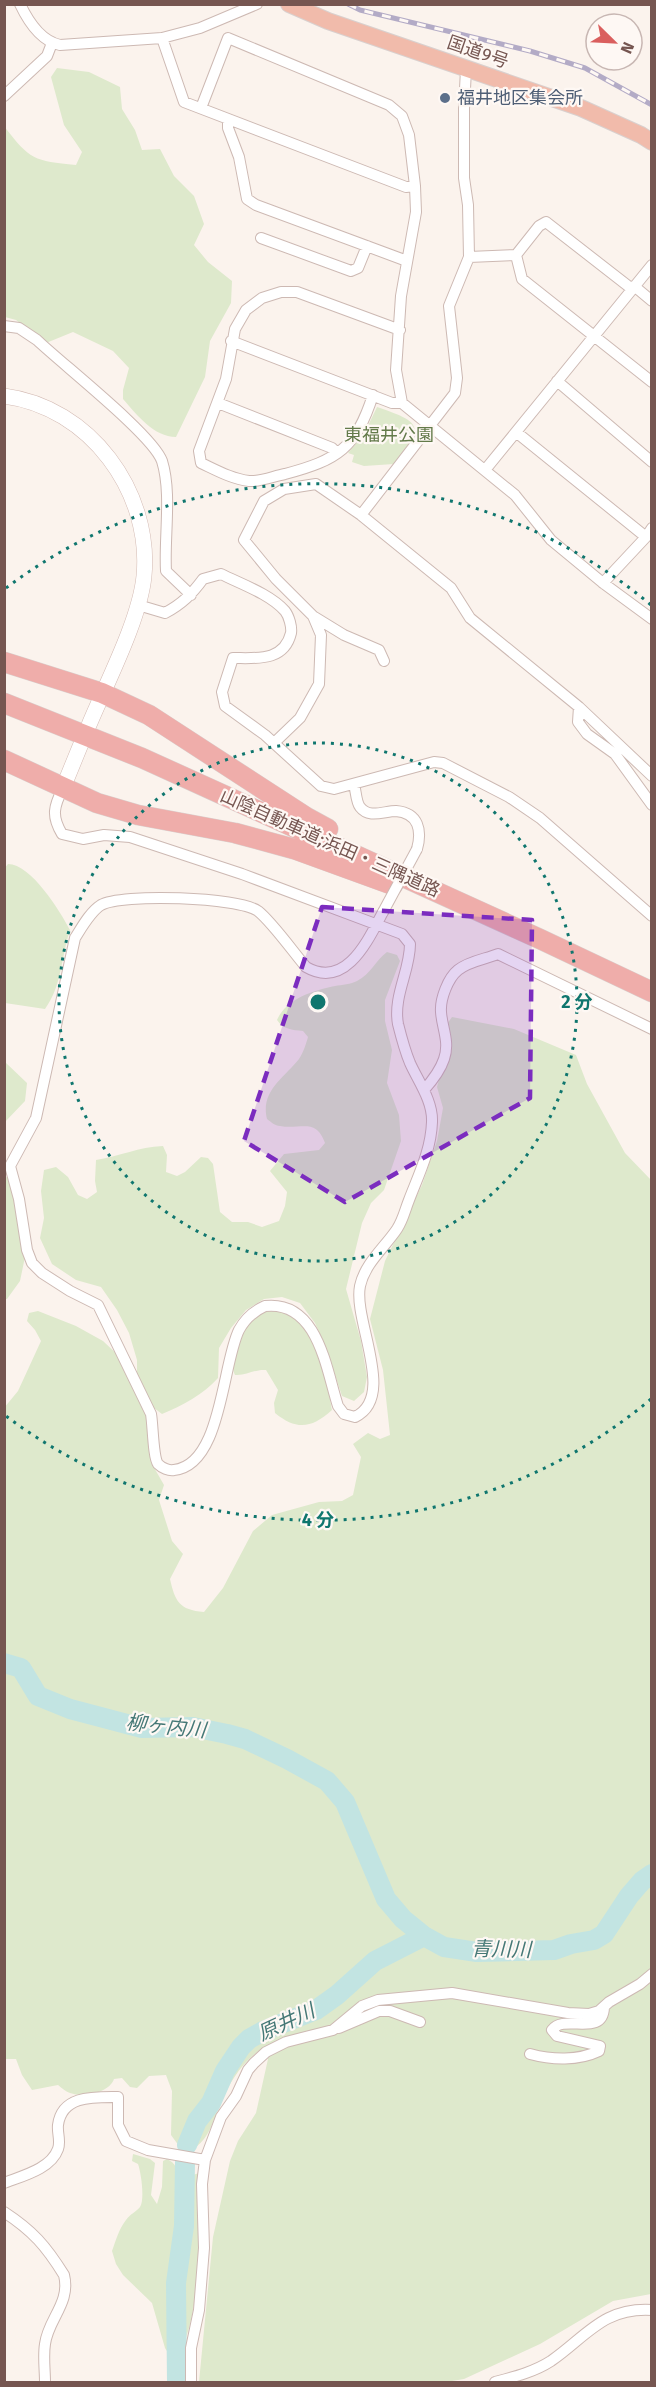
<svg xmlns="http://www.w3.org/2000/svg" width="656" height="2387" font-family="'Fira Sans','Noto Sans JP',sans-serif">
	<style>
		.green { fill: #dee9cc }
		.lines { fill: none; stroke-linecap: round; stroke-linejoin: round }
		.river { stroke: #c2e4e2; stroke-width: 20 }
		.minor-casing { stroke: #cdb9b3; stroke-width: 12 }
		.secondary-casing { stroke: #d3bab3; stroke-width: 16 }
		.trunk-casing { stroke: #d9d0ce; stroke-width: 18 }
		.motorway-casing { stroke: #d9d0ce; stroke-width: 21 }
		.minor { stroke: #fff; stroke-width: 10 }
		.secondary { stroke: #fff; stroke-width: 15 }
		.trunk { stroke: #f1bbab; stroke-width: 16 }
		.motorway { stroke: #efadaa; stroke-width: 20 }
		.rail-casing { stroke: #b3abc6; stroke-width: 5 }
		.rail { stroke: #fef8f4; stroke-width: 3; stroke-dasharray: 9; stroke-linecap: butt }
		.minor-bridge-casing { stroke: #cdb9b3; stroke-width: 12; stroke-linecap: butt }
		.minor-bridge { stroke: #fff; stroke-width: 10 }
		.marked { fill: #7b2cbf; fill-opacity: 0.2; stroke: #7b2cbf; stroke-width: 4.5; stroke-dasharray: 12 8; stroke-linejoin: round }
		.ring { fill: none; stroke: #0f766e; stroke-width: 3; stroke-dasharray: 3 6 }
		.service-dot { fill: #5c6f8a; stroke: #fef8f4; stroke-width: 2 }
		.labels { text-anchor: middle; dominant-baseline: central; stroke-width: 4.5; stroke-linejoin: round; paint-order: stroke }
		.street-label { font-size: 18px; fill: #765651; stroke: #fef8f4 }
		.service-label { font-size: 18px; fill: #4e5e75; stroke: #fef8f4; text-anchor: start }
		.park-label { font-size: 18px; fill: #637a4a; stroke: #fef8f4 }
		.water-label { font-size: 20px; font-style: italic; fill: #457876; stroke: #fef8f4 }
		.centre { fill: #0f766e; stroke: #fef8f4; stroke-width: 3 }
		.ring-label { font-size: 18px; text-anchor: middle; font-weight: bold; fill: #0f766e; stroke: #fef8f4; stroke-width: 4.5; stroke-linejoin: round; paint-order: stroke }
	</style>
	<rect width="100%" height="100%" fill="#fbf3ed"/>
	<!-- green -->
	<path class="green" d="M57,68L89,72L120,87L122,109L135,130L142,150L160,149L174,176L194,196L204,224L194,245L208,262L232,281L231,303L210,341L205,377L176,437C154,437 137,415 123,399V390L129,368L113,351L73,332L46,343L16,320L5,317L4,126C30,160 34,161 76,165L82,152L64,125L51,77Z
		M377,407C421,422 426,426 394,464L364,466L352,462L354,455L348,453L364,434Z
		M8,864C31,864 60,911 70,930C61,957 62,986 45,1009L5,1003L4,869Z
		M387,952L397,955L400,961L385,1000V1021L392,1050L387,1083L399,1115L401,1141L384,1190L371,1203L362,1223L346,1289L361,1341L367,1377L364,1392L354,1401L342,1396L326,1348L315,1323L300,1303L282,1297L264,1299L246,1310L231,1328L219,1348L218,1378C204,1394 182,1406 162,1414L154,1408L137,1374V1360L129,1333L117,1310L101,1287L76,1280L52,1264L40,1238L44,1218L41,1191L44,1170L56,1167L68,1177L78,1195L87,1199L97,1192L95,1181L96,1160C121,1156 138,1147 163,1146L167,1155L166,1172L177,1176L185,1172L201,1157L208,1158L213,1164L220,1212L232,1222H248L262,1227L279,1221L285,1206L287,1192L270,1171L284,1154L319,1150L325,1143C316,1117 300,1130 280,1126C275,1126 271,1122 267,1119C260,1091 284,1078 299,1059C303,1053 306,1044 308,1037L303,1031C292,1030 283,1029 277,1020C286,999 314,990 335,986C342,985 351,984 357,981C371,974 375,961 387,952Z
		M452,1017L514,1029L576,1055L587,1084L625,1153L651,1180V2294L613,2301L540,2344L464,2379L446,2382H199L213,2237L230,2161L238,2141L256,2113L268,2059L269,2045C245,2056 229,2082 219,2107C213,2122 209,2137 196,2147L179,2146L171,2135L172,2091L166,2075L149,2076L137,2088L130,2087L122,2078L114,2079C109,2093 84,2098 70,2093C66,2092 62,2088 58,2085L32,2090L22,2075L16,2059H5L4,1408L18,1391L41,1341L35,1330L27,1321L29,1313L38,1311L76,1326L103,1341L120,1357L151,1426L152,1464L164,1485L159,1500L172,1541L183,1554L170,1579C175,1601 179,1610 204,1612L223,1588L253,1531L272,1515L319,1502L342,1501L353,1495L361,1457L353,1444L368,1433L380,1439L390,1435L383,1370L370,1319L385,1261L422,1185L437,1141L443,1108L437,1087L451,1035L447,1024Z
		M5,1062L27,1083L25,1101L5,1122Z
		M4,1175L11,1181L25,1257L20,1281L7,1299H5Z
		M264,1311C272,1311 281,1310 288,1313C314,1321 329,1386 332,1410C312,1428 297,1431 275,1413L274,1403L278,1390L266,1370C254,1369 246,1376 235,1375C229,1365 238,1334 245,1325C250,1320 259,1315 264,1311Z
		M133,2154L150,2159L155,2163L151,2195L157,2204L162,2187L163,2161L167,2159C178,2164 177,2171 177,2181L183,2186L187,2184L193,2175L199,2173C199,2224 204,2320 174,2362L165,2348L152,2303L123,2275L116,2264L112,2251C116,2240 119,2229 126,2220C130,2214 136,2212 140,2207C145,2200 141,2172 138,2164L132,2161Z"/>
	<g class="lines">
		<!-- river -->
		<path class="river" d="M4,1663L21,1668L38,1696L70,1709L142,1728L193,1727L227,1734L245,1739L287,1759L327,1781L345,1802L386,1899L403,1919L424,1936L444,1947L477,1952L554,1950L571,1944L594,1940L604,1934L629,1896L642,1881L652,1874
			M187,2145L197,2121L211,2103L225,2071L241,2047L249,2039L263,2031L316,2010L337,1995L375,1961L424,1936
			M177,2382L176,2283L184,2226L185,2162"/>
		<defs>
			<path id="minor" d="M20,4C28,21 41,41 60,45L162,38L200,28L257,4
				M162,38L184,102L406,187L415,186
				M466,69L464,109V178L468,205L469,257L449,306L457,378L455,393L361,515L451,588L470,618L579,707L652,776
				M4,96L47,56L52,43
				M201,108L228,38L389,105L402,116L409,135L415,186L416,212L401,296L396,370L402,403L515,495L551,540L603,583L652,619
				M228,119V128L239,157L247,199L256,205L407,261
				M261,238L351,271L358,268L367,246
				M516,255L522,279L652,382
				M469,257L516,255L539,226L546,222L632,289
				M634,286L652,301
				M4,326L19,328L37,340C62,364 153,435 162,461C172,493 164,537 166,571L191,595
				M231,341L392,403H402
				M557,381L652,462
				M373,395C356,448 338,460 285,474C274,476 260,482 249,481C232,479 216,470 201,463L199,451L226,379L235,329L246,310L262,298L281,292H297L400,330
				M218,403L332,448L337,453
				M516,432L646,537
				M485,470L652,265
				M603,583L646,537L652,528
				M138,605L165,613C182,604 192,594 203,579L221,574C241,584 270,594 285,611C289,616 292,627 291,633C284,662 256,658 233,658L222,692L225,706L265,735L321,786L334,789L434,762L443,763L509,797L540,818L652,916
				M313,616L344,635L379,650L384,661
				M579,707L578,722L587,734L615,754L652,805
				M274,743L300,718L319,684L321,635L313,616L276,579L244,540L264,501L284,489L316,484L361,515
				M354,784C356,791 356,802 360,807C369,819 384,811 396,811C419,813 422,831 417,849
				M63,788C54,806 51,816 62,834L83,839L104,835L130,837L242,874L402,934L410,944C410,971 393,996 398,1024C401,1036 405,1051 410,1063C418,1081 433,1101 432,1122C431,1150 419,1174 409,1200C405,1210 403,1220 397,1229C385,1247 365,1263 360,1286C353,1321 397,1397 355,1417L344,1414L338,1406C326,1369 318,1300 265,1306C254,1311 245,1319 239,1330C222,1364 222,1465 174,1470C169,1471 162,1468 158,1464C153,1457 153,1425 151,1414L98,1305L70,1291L42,1273L32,1263L27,1250L19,1199L10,1166L36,1118L75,938C82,927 90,912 101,905C121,893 239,897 258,911C272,922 294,953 306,967C346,990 368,940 383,912
				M424,1090C432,1081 440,1071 444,1059C450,1042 442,1028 441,1012C440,999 448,978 458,970C469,961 486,959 498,954L652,1029
				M339,2028L379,2011H390L420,2022
				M530,2054C552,2060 578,2061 599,2051L600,2046L557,2036L552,2030C564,2013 603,2038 604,2007
				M4,2183C22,2176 51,2169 58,2149C61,2141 57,2133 58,2125C62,2095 94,2097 118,2097V2125L126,2141L148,2150L205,2160
				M4,2212C33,2231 46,2246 64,2275C71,2303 48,2319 45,2344C43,2356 45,2370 45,2382
				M191,2382V2348L199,2310L204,2248L202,2184L205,2160L221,2117L236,2096L248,2070L254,2063L266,2052L286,2042L333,2030L362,2006L378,2000L452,1993L568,2013L589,2014L599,2011L609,2002L640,1984L652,1974
				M495,2382C514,2377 534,2372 551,2361C586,2337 603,2307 652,2310"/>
			<path id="secondary" d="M4,396C90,407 152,492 144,576C140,619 106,684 89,725
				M63,788L81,744"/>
			<path id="trunk" d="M289,4L328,21L581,108L641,135L652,142"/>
			<path id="motorway" d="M4,662L102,693L149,715L306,817L328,829
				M4,703L142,758L540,939L652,992
				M4,760L97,803L138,815L235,833L294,849L393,885"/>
		</defs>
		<!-- minor casing -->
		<use href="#minor" class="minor-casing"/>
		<!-- secondary casing -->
		<use href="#secondary" class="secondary-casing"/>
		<!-- trunk casing -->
		<use href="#trunk" class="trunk-casing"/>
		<!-- motorway casing -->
		<use href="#motorway" class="motorway-casing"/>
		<!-- minor -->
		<use href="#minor" class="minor"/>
		<!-- secondary -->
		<use href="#secondary" class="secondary"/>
		<!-- trunk -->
		<use href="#trunk" class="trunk"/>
		<!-- motorway -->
		<use href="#motorway" class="motorway"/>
		<defs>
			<path id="rail" d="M348,4L360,10L530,51L585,68L652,105"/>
		</defs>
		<!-- rail casing -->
		<use href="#rail" class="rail-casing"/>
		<!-- rail -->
		<use href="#rail" class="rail"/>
		<defs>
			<path id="minor-bridge" d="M383,912L417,849"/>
		</defs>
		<!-- minor-bridge casing -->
		<use href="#minor-bridge" class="minor-bridge-casing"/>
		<!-- minor-bridge -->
		<use href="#minor-bridge" class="minor-bridge"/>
	</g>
	<!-- marked area -->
	<path class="marked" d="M322,907L532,920L530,1098L345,1202L244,1141Z"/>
	<!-- distance rings -->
	<g class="ring">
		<circle cx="318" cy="1002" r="259"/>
		<path d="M651 1399A518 518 0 0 1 6 1416M6 588A518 518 0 0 1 651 605"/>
	</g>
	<!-- markers -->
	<circle class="service-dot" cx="445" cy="98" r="6"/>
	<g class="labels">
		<!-- street labels -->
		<g class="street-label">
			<text transform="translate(478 52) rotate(19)">国道9号</text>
			<text transform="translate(330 843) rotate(24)">山陰自動車道;浜田・三隅道路</text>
		</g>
		<!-- service labels -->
		<g class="service-label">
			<text x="457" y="98">福井地区集会所</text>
		</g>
		<!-- park labels -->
		<g class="park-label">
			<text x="389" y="435">東福井公園</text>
		</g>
		<!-- water labels -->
		<g class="water-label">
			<text transform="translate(166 1726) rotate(6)">柳ヶ内川</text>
			<text transform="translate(501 1949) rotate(1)">青川川</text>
			<text transform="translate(286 2022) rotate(-25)">原井川</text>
		</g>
	</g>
	<circle cx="318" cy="1002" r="9" class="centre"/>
	<g class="ring-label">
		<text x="577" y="1008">2 分</text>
		<text x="318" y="1526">4 分</text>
	</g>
	<!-- border -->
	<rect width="656" height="2387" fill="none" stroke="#765651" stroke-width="12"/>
	<!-- north arrow -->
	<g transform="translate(614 42) rotate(114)"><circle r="28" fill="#fef8f4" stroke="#c8b7b3" stroke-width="1.5"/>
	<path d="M0-4.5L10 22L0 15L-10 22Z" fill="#da5f5e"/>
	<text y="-9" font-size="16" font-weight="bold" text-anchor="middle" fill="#765651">N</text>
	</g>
</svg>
